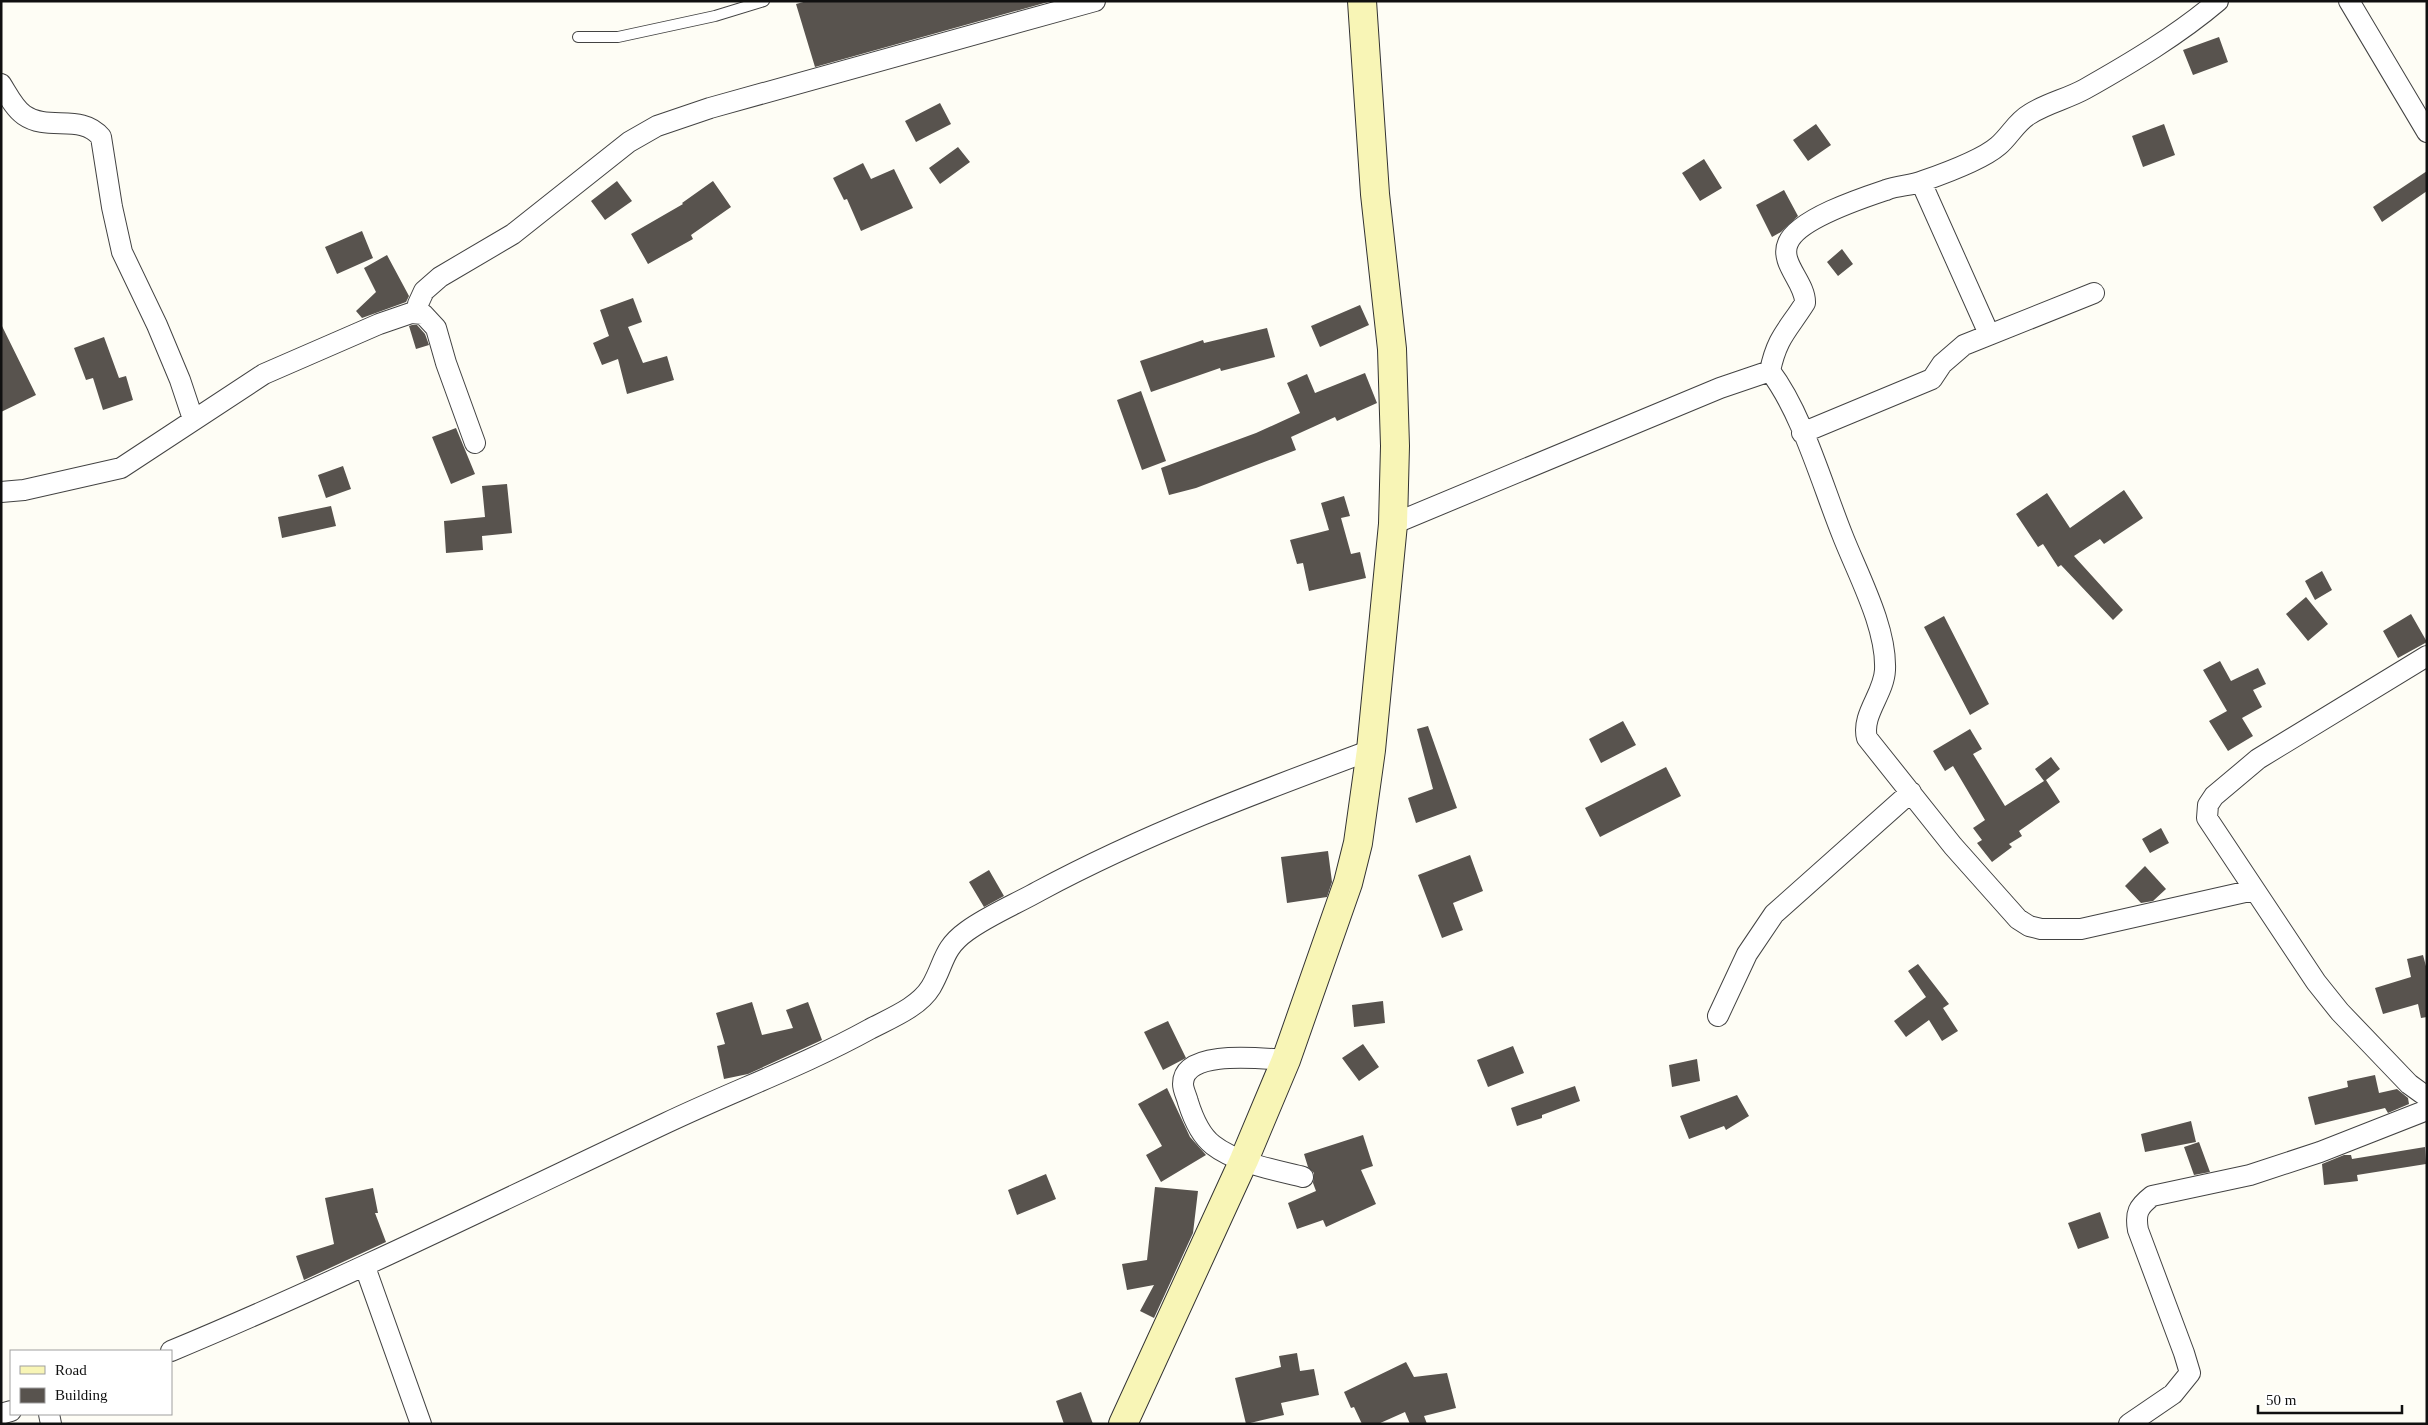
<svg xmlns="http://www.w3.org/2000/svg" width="2428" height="1425" font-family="Georgia,serif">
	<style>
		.building { fill: #58534e }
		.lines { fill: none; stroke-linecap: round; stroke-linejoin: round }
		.lane-casing { stroke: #434343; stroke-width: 12 }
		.street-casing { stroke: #434343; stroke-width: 22 }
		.secondary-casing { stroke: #323232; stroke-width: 30 }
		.lane { stroke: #fff; stroke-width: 10 }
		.street { stroke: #fff; stroke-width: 20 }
		.secondary { stroke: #f8f5b6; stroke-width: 28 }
	</style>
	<rect width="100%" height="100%" fill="#fefdf5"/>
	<!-- building -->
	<path class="building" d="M807,1H1048V2L815,67L796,4Z
		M2219,37L2228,62L2193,75L2183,50Z
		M940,103L951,124L916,142L905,121Z
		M1816,124L1831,145L1808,161L1793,140Z
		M2164,124L2175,155L2143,167L2132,136Z
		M958,147L970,162L940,184L929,168Z
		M1704,159L1722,188L1700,201L1682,173Z
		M863,163L871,179L894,169L913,208L861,231L847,199L844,200L833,178Z
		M2427,171V191L2382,222L2373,207Z
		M617,181L632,201L605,220L591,201Z
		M713,181L731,207L691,235L693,239L648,264L631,234L683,204L682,203Z
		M1784,190L1798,216L1781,232L1772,237L1756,205Z
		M362,231L373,258L337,274L325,247Z
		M1842,249L1853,264L1838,276L1827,262Z
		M387,255L409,296L406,302L362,318L356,311L376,292L364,268Z
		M633,298L642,322L628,327L643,363L667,356L674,380L627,394L618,359L602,365L593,343L609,336L600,310Z
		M1360,305L1369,325L1320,347L1311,326Z
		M1,324L36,395L1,412Z
		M412,325H417L425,334L429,345L416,349L409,326Z
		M1267,328L1275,357L1221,371L1220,368L1151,392L1140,361L1203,340L1204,343Z
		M104,337L119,378L126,376L133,400L103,410L93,378L86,380L74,348Z
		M1365,373L1377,403L1337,421L1335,417L1291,437L1296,450L1196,488L1169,495L1161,468L1256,433L1300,413L1287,383L1307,374L1315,393Z
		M1141,391L1166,461L1142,470L1117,400Z
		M456,428L475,474L451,484L432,437Z
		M343,466L351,489L326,498L318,475Z
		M507,484L512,533L482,536L483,550L446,553L444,521L485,517L482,486Z
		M2124,490L2143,518L2104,544L2100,539L2074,556L2123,610L2113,620L2061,565L2058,567L2043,544L2038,547L2016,514L2047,493L2070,528Z
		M1344,496L1350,516L1341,518L1351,554L1360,552L1366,578L1309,591L1303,563L1297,564L1290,540L1329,530L1321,503Z
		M331,506L336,526L282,538L278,517Z
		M2322,571L2332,590L2315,600L2305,581Z
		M2306,597L2328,624L2308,641L2286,614Z
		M2411,614L2427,642L2398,658L2383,631Z
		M1944,616L1989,704L1970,715L1924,627Z
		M2220,661L2231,681L2258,668L2266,684L2253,690L2262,707L2242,718L2253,736L2228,751L2209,721L2227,711L2203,670Z
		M1623,721L1636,745L1601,763L1589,739Z
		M1428,726L1457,808L1416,823L1408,798L1433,789L1417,729Z
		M1970,729L1982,749L1973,754L2005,806L2044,781L2035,769L2051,757L2060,769L2046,780L2060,802L2019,831L2022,836L2009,844L2012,847L1992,862L1977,843L1982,840L1973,828L1985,820L1953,766L1945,771L1933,751Z
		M1666,767L1681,796L1600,837L1585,808Z
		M2161,828L2169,843L2150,853L2142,839Z
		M1328,851L1332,882L1327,897L1287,903L1281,857Z
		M1470,855L1483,891L1453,903L1463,930L1442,938L1418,875Z
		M2145,866L2166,889L2153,901L2141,903L2125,886Z
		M989,870L1004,896L984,907L969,882Z
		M2423,955L2427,970V1017L2421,1018L2418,1004L2383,1014L2375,988L2411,977L2407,959Z
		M1918,964L1949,1004L1943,1008L1958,1031L1942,1041L1929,1020L1906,1037L1894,1021L1926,997L1908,971Z
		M1383,1001L1385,1023L1354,1027L1352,1005Z
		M752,1002L762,1035L793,1028L786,1010L808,1002L822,1040L748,1074L724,1079L717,1046L725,1044L716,1013Z
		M1168,1021L1186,1058L1163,1070L1144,1032Z
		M1363,1044L1379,1067L1359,1081L1342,1058Z
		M1513,1046L1524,1073L1488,1087L1477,1060Z
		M1697,1059L1700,1081L1672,1087L1669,1065Z
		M2375,1075L2379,1093L2397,1089L2408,1098L2409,1104L2388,1113L2385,1108L2315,1125L2308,1097L2348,1087L2347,1081Z
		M1575,1086L1580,1101L1542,1115V1118L1517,1126L1511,1108Z
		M1167,1088L1190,1137L1206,1155L1161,1182L1146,1155L1162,1146L1138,1104Z
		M1737,1095L1749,1116L1726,1130L1724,1126L1689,1139L1680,1116Z
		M2191,1121L2196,1142L2145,1152L2141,1134Z
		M1363,1135L1373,1166L1361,1170L1376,1204L1326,1227L1323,1220L1297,1229L1288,1203L1316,1191L1313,1183L1314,1173L1308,1167L1304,1154Z
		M2199,1142L2210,1172L2194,1175L2184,1147Z
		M2425,1147L2426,1164L2357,1175L2358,1181L2324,1185L2322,1164L2344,1155H2351L2352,1159Z
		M1046,1174L1056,1199L1017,1215L1008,1190Z
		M1155,1187L1198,1191L1193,1233L1154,1318L1140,1311L1154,1285L1127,1290L1122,1264L1147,1260Z
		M373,1188L378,1213H375L386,1242L304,1280L296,1256L334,1244L325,1198Z
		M2100,1212L2109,1238L2078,1249L2068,1223Z
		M1297,1353L1300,1371L1314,1369L1319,1395L1281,1403L1284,1415L1246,1424L1235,1378L1281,1367L1279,1356Z
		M1406,1362L1414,1377L1447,1373L1456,1408L1424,1416L1427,1424H1410L1405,1412L1378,1424H1362L1354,1407L1351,1408L1344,1392Z
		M1081,1392L1093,1424H1064L1056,1401Z"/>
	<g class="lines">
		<defs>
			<path id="lane" d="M578,37H618L715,16L764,1"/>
			<path id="street" d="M2349,1L2427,132
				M1,84C8,95 14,108 24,115C48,132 81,113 101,137L112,207L122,252L157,325L180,380L193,419
				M1921,182L1989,334
				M417,313L418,304L424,291L440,277L513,234L629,142L657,126L710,108L1095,1
				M1770,371C1802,413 1822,484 1842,534C1857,573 1887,627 1885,670C1884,694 1861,715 1867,738L1953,846L2018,919L2029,926L2041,929H2081L2254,890
				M1802,433L1932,379L1942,364L1964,345L2094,293
				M1,492L24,490L121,468L264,374L379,324L411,313L423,314L436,328L446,363L475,443
				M1393,524L1720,388L1770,371C1777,337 1788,330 1805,303C1806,283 1779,263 1788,243C1798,219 1862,198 1886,190C1898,185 1911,186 1923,181C1943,174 1983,159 1998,146C2010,136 2016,122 2030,114C2047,103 2067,99 2085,89C2131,63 2178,35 2218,1
				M2427,656L2258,759L2214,796L2208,805L2207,818L2316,982L2340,1012L2409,1084L2427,1097
				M1718,1016L1747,954L1774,914L1911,792
				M1286,1060C1265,1059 1183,1048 1183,1084C1183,1090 1187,1097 1188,1102C1193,1118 1200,1135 1213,1145C1236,1163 1275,1170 1303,1177
				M365,1267L421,1424
				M171,1351C339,1281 501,1201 666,1123C733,1091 805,1065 870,1029C891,1018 919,1007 931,987C945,963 942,949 967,931C989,915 1016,904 1039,891C1145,834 1258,792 1371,750
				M1,1414L11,1411
				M49,1414L51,1424
				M2129,1424L2173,1394L2190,1373L2184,1353L2138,1230C2135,1213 2138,1207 2152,1196L2250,1175L2320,1152L2427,1110"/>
			<path id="secondary" d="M1123,1424L1244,1160L1286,1060L1348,883L1358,843L1371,750L1393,524L1395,446L1392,349L1375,194L1362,1"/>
		</defs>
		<!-- lane casing -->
		<use href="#lane" class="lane-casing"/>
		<!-- street casing -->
		<use href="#street" class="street-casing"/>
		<!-- secondary casing -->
		<use href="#secondary" class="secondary-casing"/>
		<!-- lane -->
		<use href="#lane" class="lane"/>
		<!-- street -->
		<use href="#street" class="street"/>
		<!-- secondary -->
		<use href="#secondary" class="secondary"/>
	</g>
	<!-- border -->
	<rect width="2428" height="1425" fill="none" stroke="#101010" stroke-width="5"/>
	<!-- legend -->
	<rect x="10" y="1350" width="162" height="65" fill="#ffffff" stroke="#9f9f9f"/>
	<rect x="20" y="1366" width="25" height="8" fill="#f8f5b6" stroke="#9f9f9f"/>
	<text x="55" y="1375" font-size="15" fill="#101010">Road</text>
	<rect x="20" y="1388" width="25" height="15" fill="#58534e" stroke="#9f9f9f"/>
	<text x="55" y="1400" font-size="15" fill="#101010">Building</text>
	<!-- scale -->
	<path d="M2258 1405v8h144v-8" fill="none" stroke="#101010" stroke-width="2.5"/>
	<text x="2266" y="1405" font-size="15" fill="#101010" stroke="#ffffff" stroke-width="4" paint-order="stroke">50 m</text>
</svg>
